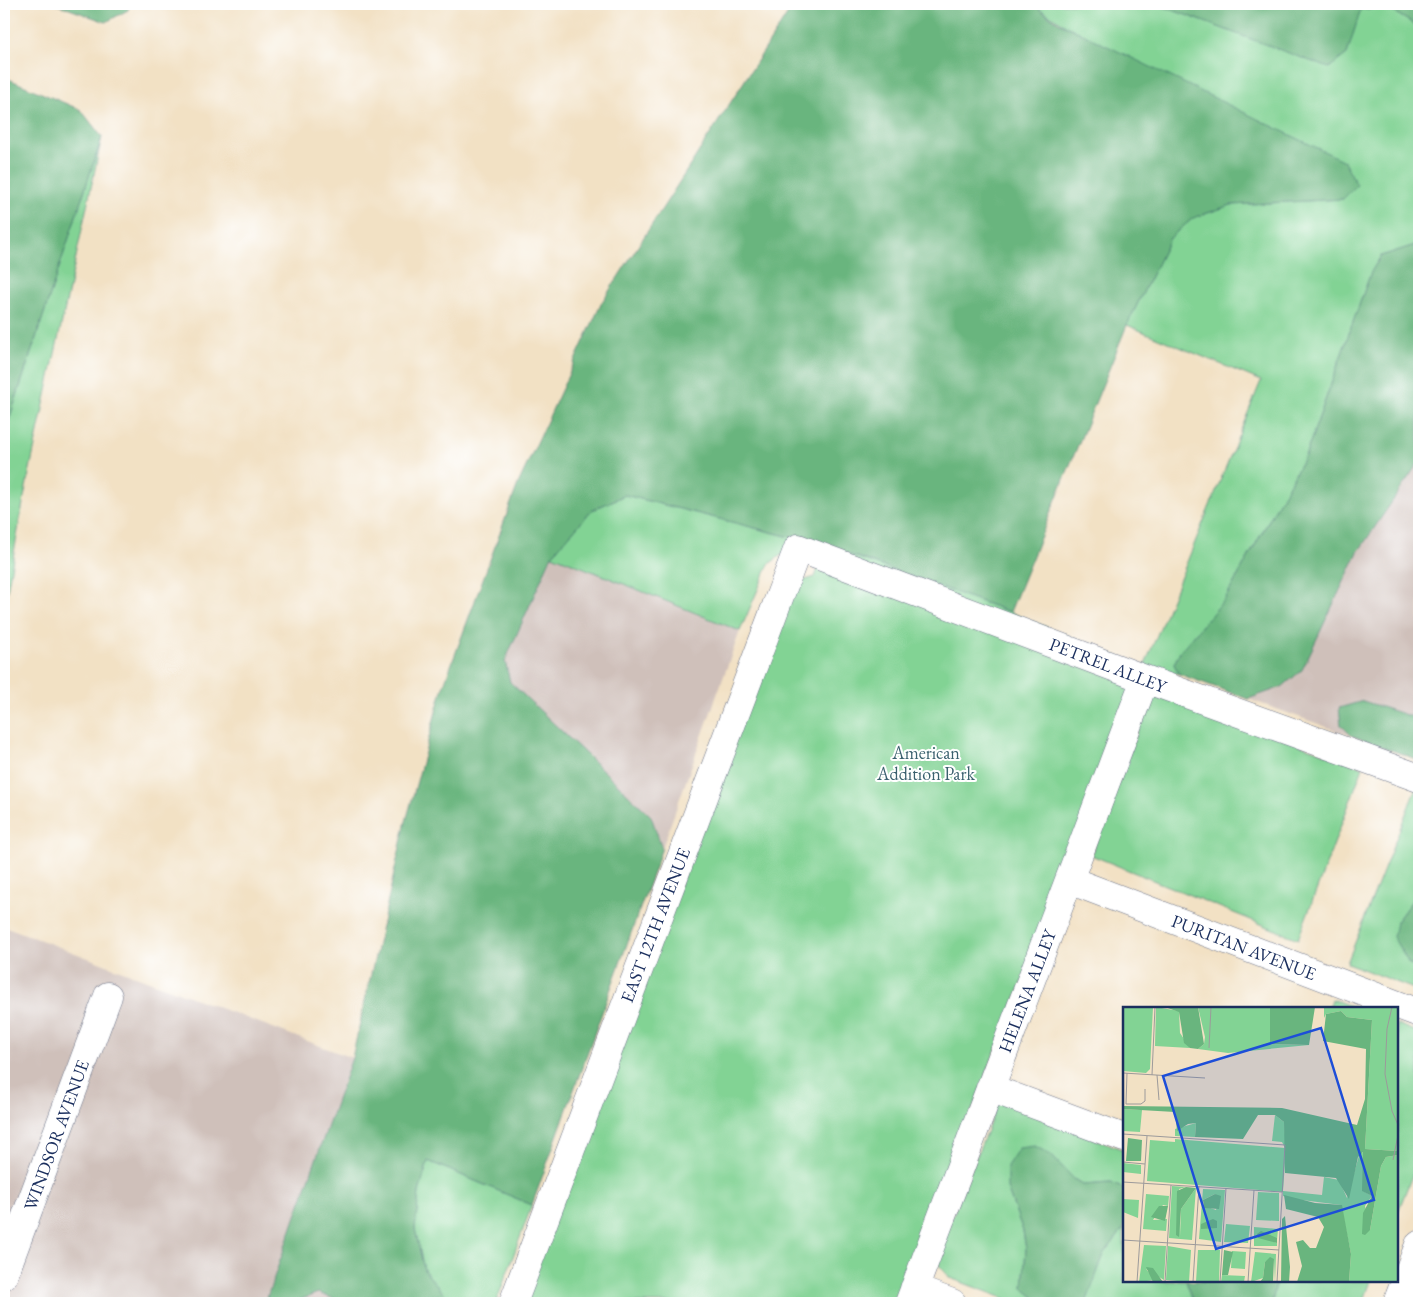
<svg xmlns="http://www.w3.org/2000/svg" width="1423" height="1307" font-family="'EB Garamond',serif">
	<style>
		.industrial { fill: #cfc0ba }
		.green { fill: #82d394; stroke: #4e8179 }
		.forest { fill: #69b57e; stroke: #42726e }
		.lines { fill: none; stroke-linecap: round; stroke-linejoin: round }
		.minor-casing { stroke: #666d82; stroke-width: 29 }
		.minor { stroke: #fff; stroke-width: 28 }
		.labels { text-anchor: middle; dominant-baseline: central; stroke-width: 4; stroke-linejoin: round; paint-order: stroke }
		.street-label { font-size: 18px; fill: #1b2f5e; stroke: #fff }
		.park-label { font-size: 18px; fill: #3a606e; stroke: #fff }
		.inset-road { fill: none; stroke: #9c9a9b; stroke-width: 1 }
		.view { fill: #1d4ed8; fill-opacity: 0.15; stroke: #1d4ed8; stroke-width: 2.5 }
		.inset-edge { fill: none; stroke: #1b2f5e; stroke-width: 2.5 }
	</style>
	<rect width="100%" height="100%" fill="#fff"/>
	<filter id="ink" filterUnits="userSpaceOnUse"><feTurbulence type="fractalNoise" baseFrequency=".02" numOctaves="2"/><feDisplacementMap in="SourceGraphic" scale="10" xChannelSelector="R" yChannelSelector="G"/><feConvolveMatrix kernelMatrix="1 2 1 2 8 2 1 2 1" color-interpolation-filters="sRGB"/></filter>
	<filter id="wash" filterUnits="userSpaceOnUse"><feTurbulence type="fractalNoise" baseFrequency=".0096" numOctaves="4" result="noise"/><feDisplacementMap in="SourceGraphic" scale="20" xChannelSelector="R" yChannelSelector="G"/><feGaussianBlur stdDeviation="1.12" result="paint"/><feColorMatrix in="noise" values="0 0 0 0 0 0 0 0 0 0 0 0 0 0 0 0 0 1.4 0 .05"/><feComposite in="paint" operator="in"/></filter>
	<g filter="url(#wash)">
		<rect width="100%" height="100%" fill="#f2e1c4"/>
		<!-- industrial -->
		<path class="industrial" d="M1419,462V719L1363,701L1341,725L1352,736L1248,699L1282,687L1302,670L1358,552Z
			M552,555L740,631L662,848L651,816L509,682L505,660Z
			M4,926L352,1058L265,1303H4Z
			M318,1293L346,1303H296L297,1301Z"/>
		<!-- green -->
		<path class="green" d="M1032,4H1156L1329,67L1347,54L1360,9L1387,8L1417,26L1419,31V244L1381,256L1371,272L1306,454L1225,599L1180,651L1174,664L1179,674L1145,667L897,1303H522L789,596L802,581L815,577L826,546L784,553L769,564L740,631L552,555L592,510L625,495L826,546L1010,612L1144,667L1261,381L1127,325L1170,238L1193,218L1231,205L1343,199Z
			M102,137L25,492L4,608V428L7,426Z
			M1163,696L1363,767L1298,939L1091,855L1150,699Z
			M1416,788L1419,789V891L1396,922L1409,964L1419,967V991L1347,963Z
			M1332,999L1356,1008H1329Z
			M1397,1024L1419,1033V1158L1397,1214Z
			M999,1101L1124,1150V1189L1111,1183L1083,1185L1074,1179L1007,1188L1023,1231L1026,1249L1023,1288L1041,1303H1017L950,1278L939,1265L937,1254Z
			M428,1161L532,1205L496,1303H452L424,1270L415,1229L419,1192Z
			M1124,1228V1281H1186L1195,1303H1085L1104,1254Z
			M1275,1281H1371L1363,1303H1272Z"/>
		<!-- forest -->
		<path class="forest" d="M55,4H130L128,10L106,22Z
			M794,4H1032L1058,22L1344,161L1357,185L1343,199L1231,205L1193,218L1170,238L1127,325L1010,612L826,546L625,495L592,510L552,555L505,661L510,682L651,816L662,848L532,1205L428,1161L419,1192L415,1229L424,1270L452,1303H346L318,1293L297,1301L296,1303H265L352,1058L405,825L442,690L518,484L602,302Z
			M1156,4H1419V31L1417,26L1387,8L1361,9L1347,54L1329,68Z
			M4,77L81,110L102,137L7,426L4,428Z
			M1418,244L1419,245V462L1358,552L1302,670L1282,687L1248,699L1179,674L1174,664L1180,651L1225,599L1306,454L1371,272L1381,256Z
			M1363,701L1419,719V760L1352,736L1341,725L1339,708Z
			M1419,891V967L1409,964L1393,937L1396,922Z
			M1035,1146L1051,1155L1074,1179L1083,1185L1111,1183L1124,1189V1228L1104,1254L1086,1303H1041L1023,1288L1026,1249L1023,1231L1007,1188V1166L1019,1148Z
			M1186,1281H1275L1276,1284L1272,1303H1195Z"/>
	</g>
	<g filter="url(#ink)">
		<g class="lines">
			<defs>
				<path id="minor" d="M1069,880L1419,1013
					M990,1088L1124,1138
					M4,1275L108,996
					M914,1289L952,1303
					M513,1303L798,548L1145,679L1419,778
					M909,1303L1145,679
					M1397,1303L1419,1245"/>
			</defs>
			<!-- minor casing -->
			<use href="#minor" class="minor-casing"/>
			<!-- minor -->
			<use href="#minor" class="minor"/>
		</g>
	</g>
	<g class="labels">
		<!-- street labels -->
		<g class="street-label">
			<text transform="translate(1108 665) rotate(21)">PETREL ALLEY</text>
			<text transform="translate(655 925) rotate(-69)">EAST 12TH AVENUE</text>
			<text transform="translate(1244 947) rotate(21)">PURITAN AVENUE</text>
			<text transform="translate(1027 991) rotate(-69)">HELENA ALLEY</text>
			<text transform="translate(56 1135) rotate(-70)">WINDSOR AVENUE</text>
		</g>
		<!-- park labels -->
		<g class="park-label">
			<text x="926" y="752">American<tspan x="926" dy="21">Addition Park</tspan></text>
		</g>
	</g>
	<!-- overview -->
	<g transform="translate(1123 1007)">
		<rect width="275" height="275" fill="#f2e1c4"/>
		<path d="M0,0H30L27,62L23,66L0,64ZM33,0L56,4L57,26L67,41L32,39ZM75,0H147V37L186,38L105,46L75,42L81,37L82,30ZM201,0H275V144L242,142L249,13L224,10L218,4L203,7L201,11ZM0,102L19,103L17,125L0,124ZM152,108L161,115L163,141L160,184L199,188L201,170L216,173L224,191L237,145L242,146L240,184L249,189L242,199L247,223L258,159L263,150L275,148V275H226L228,247L218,198L171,192L160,189V185L24,174L27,133L52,135V132L162,141L159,135L149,134ZM73,116L72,130L52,129V122ZM0,156L18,158V167L0,165ZM49,179L63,180L56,182L57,229L58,202L73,181L69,233L46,231ZM80,182L102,183L98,235L76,232ZM92,187L97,191L93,203L79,198L80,193ZM135,185L156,186V214L133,213ZM23,187L46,189L45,199L40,198L30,213L44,212L43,224L20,222ZM0,192L16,193L15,211L0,205ZM103,217L127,219L125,236L101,235ZM131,220L155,222L154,233L134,229L154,236V239H131ZM21,238L43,239L41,273L23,262L32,273L16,275ZM45,239L68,243L66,275L43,273ZM75,243H97L96,275H73ZM109,244L123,245L122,262L108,261ZM132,245L153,247L152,275L151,252L142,255L140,271L128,275ZM99,268L122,269L121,275H98Z" fill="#82d394" fill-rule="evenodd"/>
		<path d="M42,0H75L81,37L75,42L67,41L61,36L56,5ZM147,0H192L186,38L147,37ZM218,4L224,10L249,13L242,142L275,144V148L263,150L258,159L247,223L242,228L239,227L240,206L249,189L239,184L240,145L235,150L226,192L213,171L162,166L161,115L152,108H135L120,132L72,130L73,116L65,117L54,124L52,105L0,102V99L159,101L234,118L242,92L243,42L200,34L203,7ZM5,131L19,133L18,154H3ZM63,180L73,181L58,202L56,230L53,228L54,184ZM92,187L98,189L96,202L81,201L80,193ZM161,188L192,196L219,198L228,247L226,275H174L179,259L173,235L180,233L187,241H193L201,220L195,210L163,202ZM36,199H45L42,214L28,210ZM162,209L167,260L166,275H158L159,212ZM90,212L94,214V221L78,222V217ZM138,224L154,231V236L135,231L134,227ZM101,243L110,245L105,268H99ZM147,250L151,252L150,275H137L140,271L142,255ZM23,260L30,261L40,275H30Z" fill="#69b57e"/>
		<path class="inset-road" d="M269,0L264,22L262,67L269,104L275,118M86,41L88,0M0,66L82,71M4,66L3,97H18L22,94V82M29,68L32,0M34,68L36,93M0,127L162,138L154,275M270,153L275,128M0,155L22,157M0,175L159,185M0,233L156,243M14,275L24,129M42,275L48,178M70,275L76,179M97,275L103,181M125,275L131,183"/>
		<path class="view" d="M198,21L251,193L93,242L40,69Z"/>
		<rect width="275" height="275" class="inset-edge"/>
	</g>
	<!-- margin -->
	<rect width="1423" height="1307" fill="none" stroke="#fff" stroke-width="20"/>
</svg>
